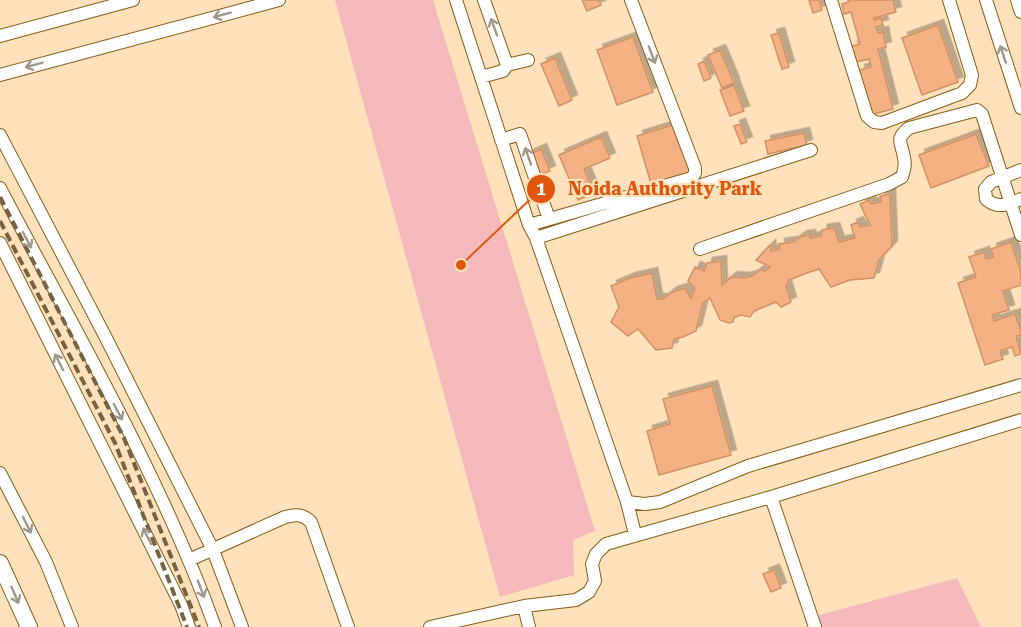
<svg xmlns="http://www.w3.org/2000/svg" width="1021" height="627" font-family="'Roboto Serif',serif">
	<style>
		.green { fill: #f5b8bb }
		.building { fill: #f4b183; stroke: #d29264; stroke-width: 1.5; filter: url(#shadow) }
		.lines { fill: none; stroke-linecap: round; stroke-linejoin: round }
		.minor-casing { stroke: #885e16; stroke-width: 14 }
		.highway-casing { stroke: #885e16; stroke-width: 18 }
		.minor { stroke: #fff; stroke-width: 12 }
		.highway { stroke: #fff; stroke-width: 16 }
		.rail { stroke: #766142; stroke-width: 4; stroke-dasharray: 9 4.5; stroke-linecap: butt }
		.oneway { stroke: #a0988a }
		.leader { fill: none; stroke: #e0570c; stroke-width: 2 }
		.callout-dot { fill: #e0570c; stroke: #ffe2bb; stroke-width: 2 }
		.mark-label { font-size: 18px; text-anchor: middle; font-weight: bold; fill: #fff }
		.callout-label { font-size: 18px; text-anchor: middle; font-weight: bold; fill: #e0570c; stroke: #ffe2bb; stroke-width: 4.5; stroke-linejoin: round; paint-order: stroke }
	</style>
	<defs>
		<filter id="shadow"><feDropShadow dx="5.5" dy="-5.5" stdDeviation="0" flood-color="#0004"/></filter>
	</defs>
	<rect width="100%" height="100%" fill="#ffe2bb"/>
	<!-- green -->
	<path class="green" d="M335,0H433L595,531L573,540L574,575L500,597Z
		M957,578L981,627H821L816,616Z"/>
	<!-- building -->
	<path class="building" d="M582,0H599L601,5L587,11Z
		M809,0H819L822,10L813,13Z
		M848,0H893L896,12L874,18V20L881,18L883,25L876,27L878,33L883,32L886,47L878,49L893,109L870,115L859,70L871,67L869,59L856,62L852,46L860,44L851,12L844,14L842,4L849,2Z
		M938,25L958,82L922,95L902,38Z
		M779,33L789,67L782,69L771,35Z
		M633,37L653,92L617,105L597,50Z
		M720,50L734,83L722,88L708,55Z
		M555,58L572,100L559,106L541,64Z
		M704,61L711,78L704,81L698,64Z
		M734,85L744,111L730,116L720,90Z
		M676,124L691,175L652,187L637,136Z
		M740,124L747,142L741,144L734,126Z
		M804,133L807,145L768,154L765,141Z
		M976,134L989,166L931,188L919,155Z
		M601,137L610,158L584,169L594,193L578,200L559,155Z
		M541,149L550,171L537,176L528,155Z
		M890,194L892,246L879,260L874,278L850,280L831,287L819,269L807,273L789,280L786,286L791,302L781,307L776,302L754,311L750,317L741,315L734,317L733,322L729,323L720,320L710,298L703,303L696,331L683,337L674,339L672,348L656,350L638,329L628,336L611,322L619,307L611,286L630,278L652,273L657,299H663L672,292L685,288L691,298L695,288L688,281L695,267L704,271L707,263L721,261L722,285L732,277L744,278L752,276L760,270L765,271L770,267L756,260L770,245L771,251L780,249L779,244L793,242L802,236L810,235V238L821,236L822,230L834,228L839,242L855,238L851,225L858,222L860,227L870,225L860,204L869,200L871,204L881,202L880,196Z
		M1011,242L1021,272V285L1003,291L1009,310L992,315L994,321L1015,314L1021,331V335L1016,336L1021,354L1015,356L1012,347L1000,351L1003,359L985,365L958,283L976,277L969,257L984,252L986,259L993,257L991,249Z
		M712,386L731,455L659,475L647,431L670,424L663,399Z
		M774,570L781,588L771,592L763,574Z"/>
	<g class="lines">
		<defs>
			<path id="minor" d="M456,0L529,225L536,238L627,502L635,534
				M831,0L867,116L874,122L882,123L962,93L970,85L972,75L949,0
				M986,0L1021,108
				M1017,0L1021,12
				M0,36L133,0
				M507,65L528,60
				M0,75L279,0
				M481,77L503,71L507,65L484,0
				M0,135L105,336L213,550L242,627
				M501,140L520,134L549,219
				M1021,170L991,182L985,189L986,199C997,209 1008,205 1021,199
				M0,188C75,331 160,475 215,627
				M529,225L692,178L695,173V168L631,0
				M536,238L811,150
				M0,243L181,605L189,627
				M700,249L889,184L902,177C904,170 906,165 904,158C902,142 894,140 909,128L977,110L982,114L1021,235
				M0,473L46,562L72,627
				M771,497L815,627
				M627,502L645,504L660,502L748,466L1021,385
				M189,560L285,517C296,514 303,514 311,522L348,627
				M524,606L529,627
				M430,627L524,606L576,600L589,592L595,581L592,564L596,554L606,544L771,497L1021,420"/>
			<path id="highway" d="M0,563L29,627"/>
		</defs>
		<!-- minor casing -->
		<use href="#minor" class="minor-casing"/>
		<!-- highway casing -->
		<use href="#highway" class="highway-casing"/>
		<!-- minor -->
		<use href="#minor" class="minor"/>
		<!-- highway -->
		<use href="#highway" class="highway"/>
		<!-- rail -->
		<path class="rail" d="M0,197L124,438L199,627
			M0,221L115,443L187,627"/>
	</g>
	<!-- one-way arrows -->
	<defs><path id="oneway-shaft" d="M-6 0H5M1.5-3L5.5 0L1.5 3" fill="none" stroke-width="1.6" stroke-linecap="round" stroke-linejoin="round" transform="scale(1.5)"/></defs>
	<g class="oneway">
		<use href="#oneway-shaft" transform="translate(222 15) rotate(165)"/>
		<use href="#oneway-shaft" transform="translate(494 27) rotate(-110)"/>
		<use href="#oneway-shaft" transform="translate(1003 54) rotate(-108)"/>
		<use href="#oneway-shaft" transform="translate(652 55) rotate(69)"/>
		<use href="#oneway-shaft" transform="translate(34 65) rotate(165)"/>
		<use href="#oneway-shaft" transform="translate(528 156) rotate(-109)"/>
		<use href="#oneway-shaft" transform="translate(27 240) rotate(62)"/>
		<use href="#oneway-shaft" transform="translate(59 362) rotate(-117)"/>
		<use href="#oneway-shaft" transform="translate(118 412) rotate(62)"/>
		<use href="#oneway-shaft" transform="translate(27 525) rotate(63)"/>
		<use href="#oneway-shaft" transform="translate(147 536) rotate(-117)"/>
		<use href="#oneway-shaft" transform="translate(201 589) rotate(69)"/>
		<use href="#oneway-shaft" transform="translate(15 595) rotate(67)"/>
	</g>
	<!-- callouts -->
	<path class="leader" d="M461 265L541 189"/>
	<g class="callout-dot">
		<circle cx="461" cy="265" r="6"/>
		<circle cx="541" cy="189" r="15"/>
	</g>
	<g class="mark-label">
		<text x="541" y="195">1</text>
	</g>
	<g class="callout-label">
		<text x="665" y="195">Noida Authority Park</text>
	</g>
</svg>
